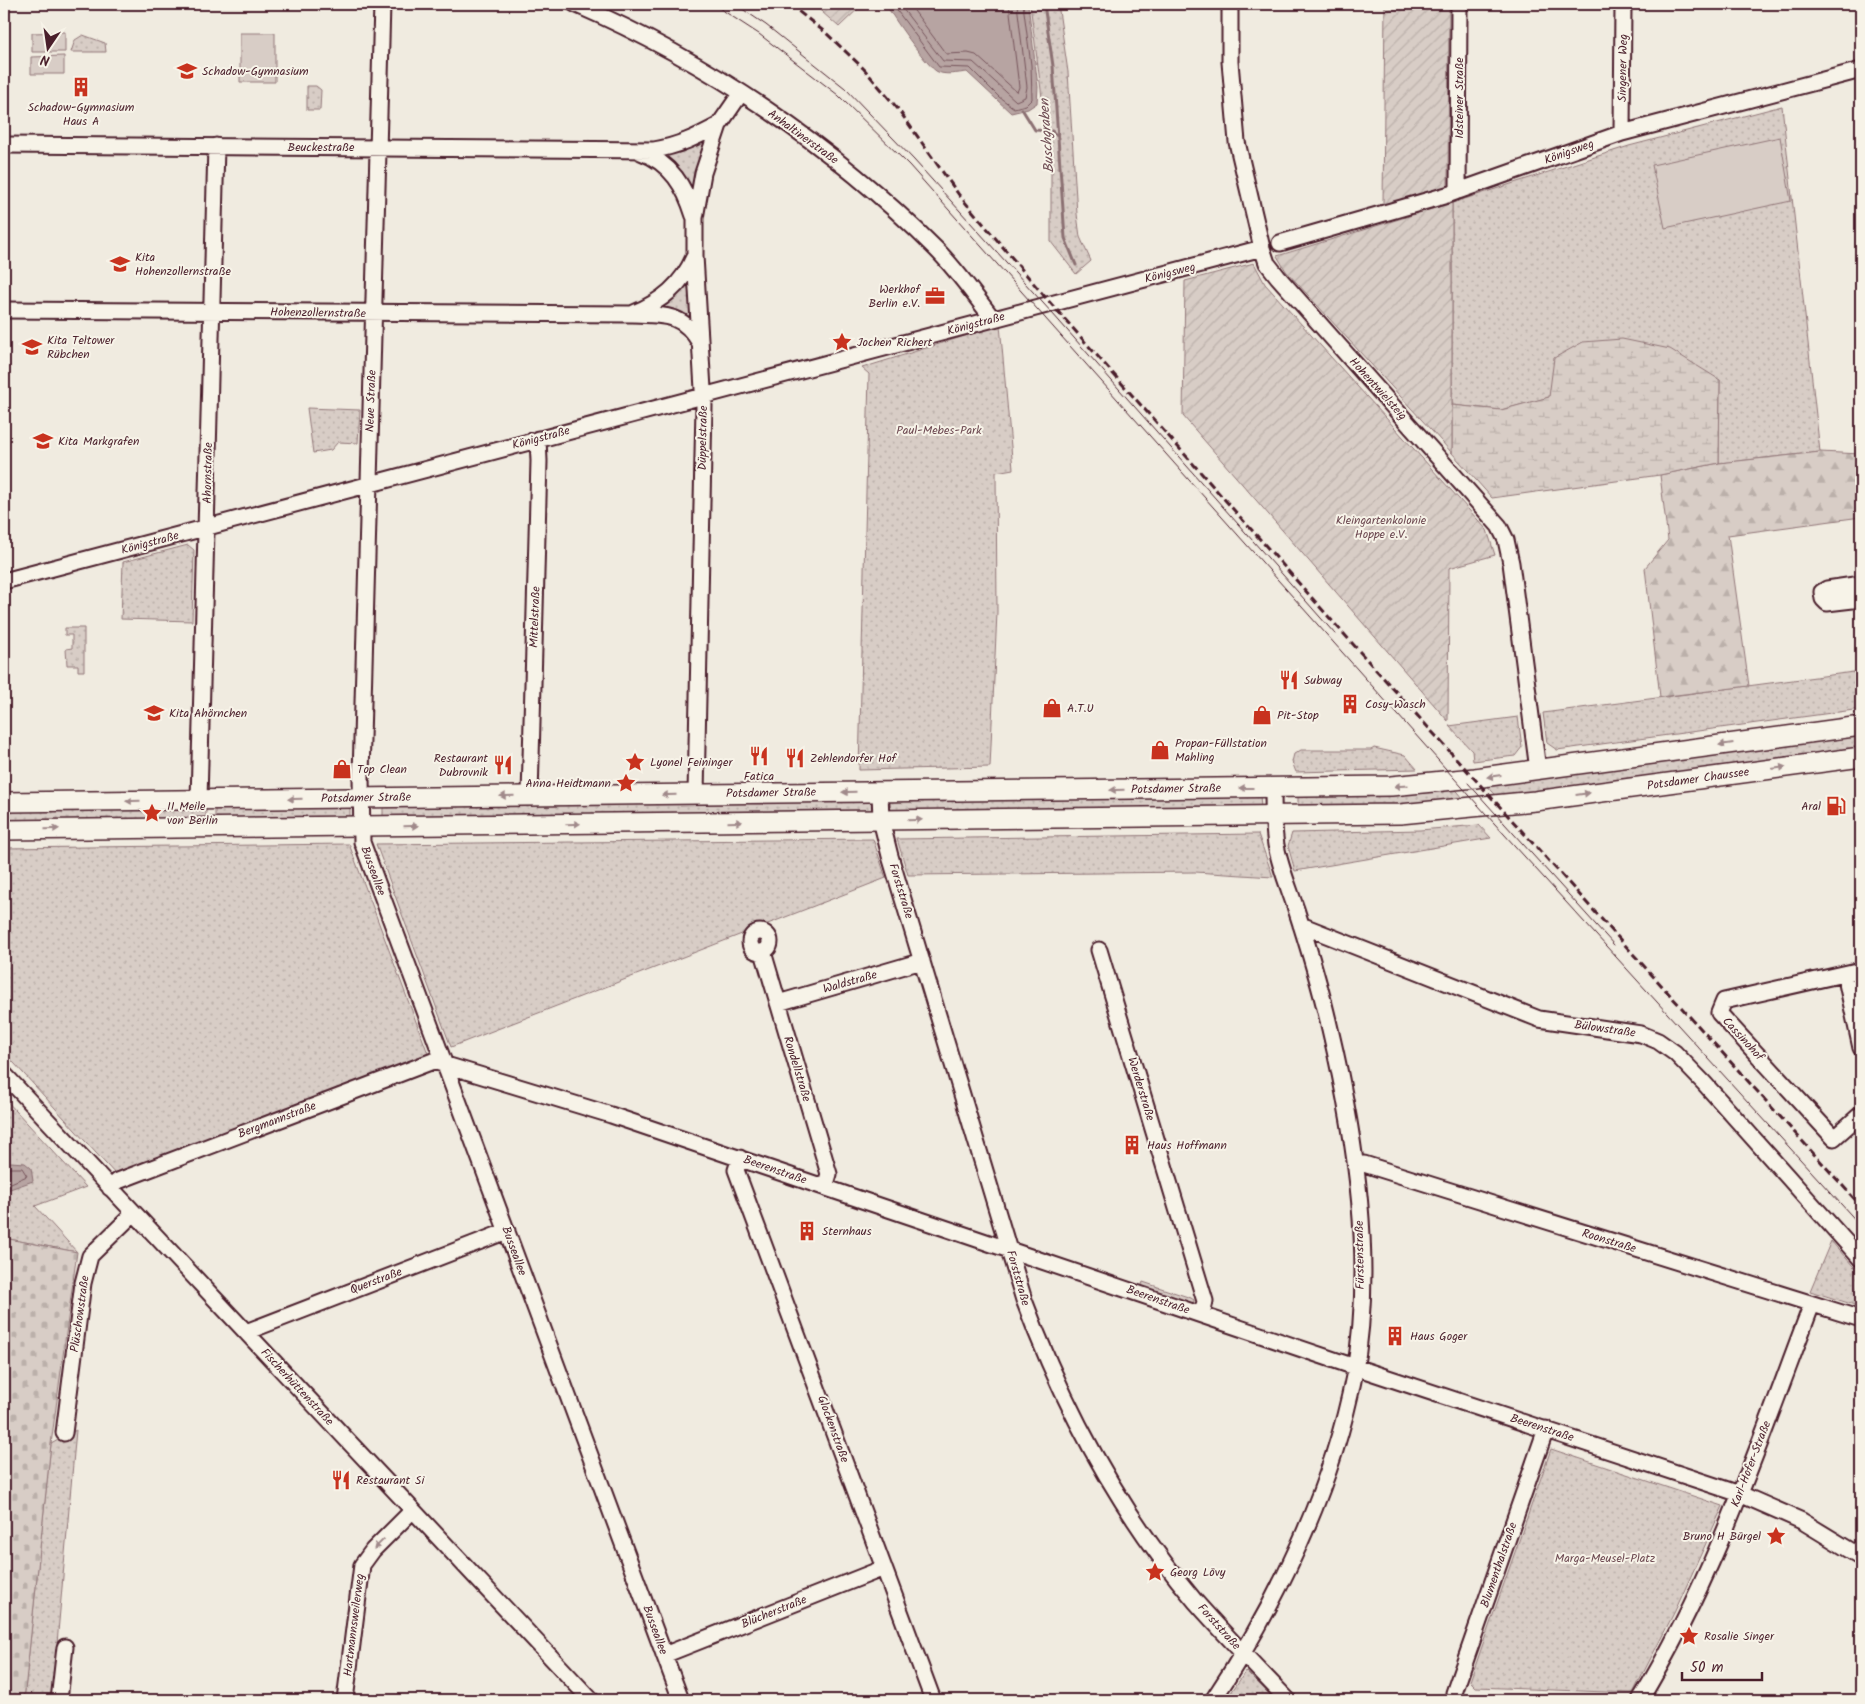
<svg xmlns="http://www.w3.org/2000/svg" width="1865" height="1704" font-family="Kalam,sans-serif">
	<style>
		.grass { fill: url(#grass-dots); stroke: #917678 }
		.forest { fill: url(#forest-firs); stroke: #917678 }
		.wetland { fill: url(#wetland-marsh); stroke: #917678 }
		.cemetery { fill: url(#cemetery-stones); stroke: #917678 }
		.garden { fill: url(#garden-furrows); stroke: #917678 }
		.pitch { fill: #d8cdc6; stroke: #917678 }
		.water { fill: #b7a4a2; stroke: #8b6f72 }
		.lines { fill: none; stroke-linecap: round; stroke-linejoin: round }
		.shore { stroke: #76545b; stroke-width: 1 }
		.stream { stroke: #8b6f72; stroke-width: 3 }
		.minor-casing { stroke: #4a1f2b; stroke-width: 19 }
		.major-casing { stroke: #4a1f2b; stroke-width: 22 }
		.minor { stroke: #f7f3e8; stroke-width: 15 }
		.major { stroke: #f7f3e8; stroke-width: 19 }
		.tram { stroke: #4a1f2b; stroke-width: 1 }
		.rail { stroke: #4a1f2b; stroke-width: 3; stroke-dasharray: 8 4; stroke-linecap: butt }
		.oneway { fill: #a0898a }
		.labels { text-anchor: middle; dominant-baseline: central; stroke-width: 4; stroke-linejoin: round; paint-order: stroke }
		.street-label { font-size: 12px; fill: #4a1f2b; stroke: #f7f3e8 }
		.poi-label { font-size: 12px; fill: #4a1f2b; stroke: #f7f3e8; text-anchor: start }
		.park-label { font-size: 12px; fill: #6e4a52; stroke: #f7f3e8 }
		.water-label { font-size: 14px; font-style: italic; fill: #704e55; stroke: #f7f3e8 }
	</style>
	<defs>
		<pattern id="grass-dots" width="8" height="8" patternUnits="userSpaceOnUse" patternTransform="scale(1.25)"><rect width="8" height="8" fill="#d8cdc6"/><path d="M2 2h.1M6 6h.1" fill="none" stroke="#bbb0aa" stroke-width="1.8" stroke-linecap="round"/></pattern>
		<pattern id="forest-firs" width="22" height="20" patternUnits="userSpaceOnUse" patternTransform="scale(1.25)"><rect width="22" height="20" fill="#d8cdc6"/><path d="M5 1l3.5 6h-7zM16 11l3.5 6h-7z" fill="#bbb0aa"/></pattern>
		<pattern id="wetland-marsh" width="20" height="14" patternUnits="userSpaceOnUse" patternTransform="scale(1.25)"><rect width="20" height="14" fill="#d8cdc6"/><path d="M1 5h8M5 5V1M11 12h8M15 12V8" fill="none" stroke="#bbb0aa"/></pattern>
		<pattern id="cemetery-stones" width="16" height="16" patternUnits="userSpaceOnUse" patternTransform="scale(1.25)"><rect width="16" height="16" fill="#d8cdc6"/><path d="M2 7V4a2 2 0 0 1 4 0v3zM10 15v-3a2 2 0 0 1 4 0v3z" fill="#bbb0aa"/></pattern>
		<pattern id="garden-furrows" width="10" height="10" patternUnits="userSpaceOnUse" patternTransform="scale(1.25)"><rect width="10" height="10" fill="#d8cdc6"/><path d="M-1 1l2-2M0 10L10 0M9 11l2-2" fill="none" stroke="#bbb0aa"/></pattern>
	</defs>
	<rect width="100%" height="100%" fill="#f0ebe0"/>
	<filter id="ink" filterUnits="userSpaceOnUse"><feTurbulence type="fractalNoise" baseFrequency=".02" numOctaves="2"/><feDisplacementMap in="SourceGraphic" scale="10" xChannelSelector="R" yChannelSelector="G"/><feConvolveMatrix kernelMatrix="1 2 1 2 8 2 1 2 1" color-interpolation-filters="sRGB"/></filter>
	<g filter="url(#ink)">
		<!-- grass -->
		<path class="grass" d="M1030,4H1058L1068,72L1077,214L1080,237L1091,261L1076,274L1051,242V168Z
			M83,35L105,43L106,52H71L75,40Z
			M307,86H316L321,90L320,110H307Z
			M1782,106L1820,452L1719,463L1720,380L1550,397L1501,410L1452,405V203L1629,146Z
			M706,139L693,191L690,190L661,155Z
			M689,276L694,322L659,308Z
			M1000,325L1013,469L996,472L997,612L990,767L859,770L869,374L862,368Z
			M307,408L360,410L358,443L338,442L331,450L313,453Z
			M188,545L194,550L192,621L121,619L123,562Z
			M65,628H84V671H78V665H67L66,649L72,648V635H65Z
			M1861,671V709L1557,750L1547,743L1543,713Z
			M1518,717L1522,747L1515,756L1473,761L1472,751L1449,726Z
			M1861,732V752L1500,800L1484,782Z
			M1374,748L1405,755L1417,769L1296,772L1292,762L1294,754L1301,750H1371Z
			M1453,786L1468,804L1298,810V793Z
			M1260,795L1261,808L891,813L890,800Z
			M872,800V813L383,821V803Z
			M206,805V823L4,825V808Z
			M215,805H350V818L215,823Z
			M1479,825L1491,838L1295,871L1288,846L1292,833L1420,830Z
			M1258,834L1273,877L1195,872L908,875L897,839Z
			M873,839L886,878L451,1047L376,844Z
			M349,844L429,1056L116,1175L4,1052V848Z
			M4,1098L86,1187L35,1206L77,1252L4,1238Z
			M1831,1241L1861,1275V1307L1810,1291Z
			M1143,1282L1191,1298L1194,1300L1193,1305L1141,1288Z
			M76,1430L52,1700H24L51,1444Z
			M1551,1449L1723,1506L1675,1611L1633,1693L1476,1687L1470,1681Z
			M1246,1671L1275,1700H1226Z"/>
		<!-- forest -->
		<path class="forest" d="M1820,452L1861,454V517L1728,535L1749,686L1660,697L1645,568L1668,540L1660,475L1719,463Z"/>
		<!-- wetland -->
		<path class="wetland" d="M1622,339L1670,349L1720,380L1719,463L1660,475L1492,498L1452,453V405L1501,410L1549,397L1554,358L1583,342Z"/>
		<!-- cemetery -->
		<path class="cemetery" d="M4,1238L77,1252L51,1444L24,1700H4Z"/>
		<!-- garden -->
		<path class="garden" d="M813,4H863L839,27Z
			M1385,4H1449L1448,187L1383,205Z
			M1452,203V453L1286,271L1277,256Z
			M1254,263L1265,284L1487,530L1495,555L1449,568L1448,721L1183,416L1185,281Z"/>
		<!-- pitch -->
		<path class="pitch" d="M65,32V52H32V33Z
			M240,33H275V82H240Z
			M64,56V74H31V57Z
			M1780,137L1791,201L1665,228L1652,165Z"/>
		<!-- water -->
		<path class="water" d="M886,4H1028L1038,87L1037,103L1028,109L1011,113L967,72C958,73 944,76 936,71C925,63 892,17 886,4Z
			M10,1162L25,1163L31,1168L33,1181L4,1191V1163Z"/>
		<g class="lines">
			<!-- shore -->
			<path class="shore" d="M892,4L939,67L970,68L999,97L1014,108L1026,105L1032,99L1031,65L1023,4
				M899,4L943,61L973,62L1016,101L1025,97L1027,87L1017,4
				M909,4L946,54L968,53L976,55L1017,92L1019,87L1009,4
				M4,1168H22L27,1176L4,1186"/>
			<!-- stream -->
			<path class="stream" d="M1044,4L1053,66L1065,238L1076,265
				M1022,109L1035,130L1052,131L1059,138"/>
			<defs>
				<path id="minor" d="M382,4L361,776L362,842L681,1700
					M575,4C709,62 833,146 936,249C957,270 975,296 993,319
					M1230,4V62L1237,142L1262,248L1267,263L1278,277L1499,526L1506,540L1511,563L1538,770
					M1622,133L1623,4
					M4,145L654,150C678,146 697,137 719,125
					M641,152C671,163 685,187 694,216
					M1458,191L1459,4
					M1280,243L1447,195L1622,133L1861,70
					M4,310L633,314C664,315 683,313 700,343
					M634,313C662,301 682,285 694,257
					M4,581L1262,248
					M1861,584L1827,589L1822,592L1823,599L1827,603L1861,599
					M880,792L881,820L890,856L1024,1300C1064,1408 1120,1512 1195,1601C1225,1635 1257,1668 1288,1700
					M696,794L704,406L695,256V218L703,173L719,125L741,93
					M530,796L539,461L538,439
					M199,800L216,146
					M1301,925L1539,1019L1641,1034L1658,1041L1675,1053L1704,1083L1861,1259
					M750 942a10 10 0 1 1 20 0a10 10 0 1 1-20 0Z
					M1099,950L1205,1301L1202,1315
					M763,952L829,1174L825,1187
					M1861,970L1724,1001L1719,1013L1834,1138L1861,1114
					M1845,974L1861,1048
					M778,1003L922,961
					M4,1074L591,1700
					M740,1158L736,1170L933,1700
					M1356,1165L1364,1164L1861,1319
					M110,1188L118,1181L433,1061L611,1115L1355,1367L1740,1494L1802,1521L1861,1557
					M246,1332L507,1231
					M64,1433L83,1283L90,1256L134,1213
					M664,1655L884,1568
					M59,1700L65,1647
					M345,1700L362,1565L373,1550L413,1510
					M1213,1700C1276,1606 1332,1489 1354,1376C1375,1264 1356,1139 1330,1029C1321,989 1309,949 1296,909C1289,888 1280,867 1276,845C1273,826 1273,807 1273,788
					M1454,1700V1693L1546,1429
					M1640,1700C1715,1577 1761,1438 1812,1304"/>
				<path id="major" d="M4,802L1391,786L1475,778L1861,726
					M4,830L1400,814L1535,801L1861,757"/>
			</defs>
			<!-- minor casing -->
			<use href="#minor" class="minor-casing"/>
			<!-- major casing -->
			<use href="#major" class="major-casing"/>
			<!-- minor -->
			<use href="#minor" class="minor"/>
			<!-- major -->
			<use href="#major" class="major"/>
			<!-- tram -->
			<path class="tram" d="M713,4L759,34L838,95L909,165L1494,823L1861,1226
				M735,4L766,25L845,88L914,160L1052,313L1335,634
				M1468,783L1614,945"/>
			<!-- rail -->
			<path class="rail" d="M789,4L826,33L864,69L898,109L959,195L1046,298L1359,651L1861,1206"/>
		</g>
		<!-- one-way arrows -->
		<defs><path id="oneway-solid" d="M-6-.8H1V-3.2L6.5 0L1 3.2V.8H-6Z" transform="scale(1.25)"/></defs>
		<g class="oneway">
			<use href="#oneway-solid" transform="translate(1726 744) rotate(172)"/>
			<use href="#oneway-solid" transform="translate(1779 768) rotate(-8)"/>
			<use href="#oneway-solid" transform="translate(1494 776) rotate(172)"/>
			<use href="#oneway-solid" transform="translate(1401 786) rotate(176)"/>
			<use href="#oneway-solid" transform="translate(1246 788) rotate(180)"/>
			<use href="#oneway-solid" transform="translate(1117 790) rotate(179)"/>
			<use href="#oneway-solid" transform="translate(849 792) rotate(179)"/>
			<use href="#oneway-solid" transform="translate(1583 794) rotate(-8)"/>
			<use href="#oneway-solid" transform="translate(669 795) rotate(179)"/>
			<use href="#oneway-solid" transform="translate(507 796) rotate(179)"/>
			<use href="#oneway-solid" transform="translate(295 799) rotate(179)"/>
			<use href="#oneway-solid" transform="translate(133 801) rotate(179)"/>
			<use href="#oneway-solid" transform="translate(915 820) rotate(-1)"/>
			<use href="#oneway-solid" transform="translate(735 822) rotate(-1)"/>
			<use href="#oneway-solid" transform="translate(573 824) rotate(-1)"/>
			<use href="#oneway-solid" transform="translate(411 826) rotate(-1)"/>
			<use href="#oneway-solid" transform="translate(52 829) rotate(-1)"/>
			<use href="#oneway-solid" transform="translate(379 1544) rotate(135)"/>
		</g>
	</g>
	<!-- icons -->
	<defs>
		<symbol id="school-bare" viewBox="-9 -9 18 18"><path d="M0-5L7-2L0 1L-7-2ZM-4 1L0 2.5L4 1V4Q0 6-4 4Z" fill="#c8321e" stroke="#f7f3e8" stroke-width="2.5" paint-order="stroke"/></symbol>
		<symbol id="building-bare" viewBox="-9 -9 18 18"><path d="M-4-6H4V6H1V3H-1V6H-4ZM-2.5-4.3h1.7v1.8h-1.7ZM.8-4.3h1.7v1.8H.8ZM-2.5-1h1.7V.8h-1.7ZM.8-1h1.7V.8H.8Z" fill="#c8321e" stroke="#f7f3e8" stroke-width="2.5" paint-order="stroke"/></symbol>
		<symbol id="office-bare" viewBox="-9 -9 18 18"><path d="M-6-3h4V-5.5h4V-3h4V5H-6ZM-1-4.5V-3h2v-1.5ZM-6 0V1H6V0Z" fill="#c8321e" stroke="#f7f3e8" stroke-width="2.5" paint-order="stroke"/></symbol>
		<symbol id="sight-bare" viewBox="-9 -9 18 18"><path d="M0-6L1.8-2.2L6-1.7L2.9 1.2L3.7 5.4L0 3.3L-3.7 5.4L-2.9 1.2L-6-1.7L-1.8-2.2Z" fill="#c8321e" stroke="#f7f3e8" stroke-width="2.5" paint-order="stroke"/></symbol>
		<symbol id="restaurant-bare" viewBox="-9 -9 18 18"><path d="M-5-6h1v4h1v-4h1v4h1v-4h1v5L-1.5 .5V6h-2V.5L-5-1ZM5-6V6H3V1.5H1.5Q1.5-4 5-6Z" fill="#c8321e" stroke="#f7f3e8" stroke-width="2.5" paint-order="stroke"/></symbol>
		<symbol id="shop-bare" viewBox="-9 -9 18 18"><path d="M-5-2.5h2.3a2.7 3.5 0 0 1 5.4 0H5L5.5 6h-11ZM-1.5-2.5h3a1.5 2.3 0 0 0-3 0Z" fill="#c8321e" stroke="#f7f3e8" stroke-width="2.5" paint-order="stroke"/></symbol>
		<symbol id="fuel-bare" viewBox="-9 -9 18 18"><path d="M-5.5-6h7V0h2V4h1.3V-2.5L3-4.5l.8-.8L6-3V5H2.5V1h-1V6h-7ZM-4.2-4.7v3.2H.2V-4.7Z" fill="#c8321e" stroke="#f7f3e8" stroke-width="2.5" paint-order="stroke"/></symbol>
	</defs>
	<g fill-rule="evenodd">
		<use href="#school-bare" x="173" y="57" width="28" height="28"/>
		<use href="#building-bare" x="67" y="73" width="28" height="28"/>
		<use href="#school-bare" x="106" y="250" width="28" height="28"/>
		<use href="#office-bare" x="921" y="282" width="28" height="28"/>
		<use href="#sight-bare" x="828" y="328" width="28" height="28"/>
		<use href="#school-bare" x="18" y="333" width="28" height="28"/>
		<use href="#school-bare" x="29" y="427" width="28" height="28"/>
		<use href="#restaurant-bare" x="1275" y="666" width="28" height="28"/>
		<use href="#building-bare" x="1336" y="690" width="28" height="28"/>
		<use href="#shop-bare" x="1038" y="694" width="28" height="28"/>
		<use href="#school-bare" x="140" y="699" width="28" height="28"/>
		<use href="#shop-bare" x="1248" y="701" width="28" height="28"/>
		<use href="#shop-bare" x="1146" y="736" width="28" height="28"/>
		<use href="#restaurant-bare" x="745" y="742" width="28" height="28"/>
		<use href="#restaurant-bare" x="781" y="744" width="28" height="28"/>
		<use href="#sight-bare" x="621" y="748" width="28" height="28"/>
		<use href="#restaurant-bare" x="489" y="751" width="28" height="28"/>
		<use href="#shop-bare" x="328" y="755" width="28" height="28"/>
		<use href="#sight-bare" x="612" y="769" width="28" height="28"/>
		<use href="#fuel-bare" x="1822" y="792" width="28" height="28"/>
		<use href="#sight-bare" x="138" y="799" width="28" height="28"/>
		<use href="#building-bare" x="1118" y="1131" width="28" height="28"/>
		<use href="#building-bare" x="793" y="1217" width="28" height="28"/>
		<use href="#building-bare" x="1381" y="1322" width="28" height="28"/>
		<use href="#restaurant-bare" x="327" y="1466" width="28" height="28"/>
		<use href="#sight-bare" x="1762" y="1522" width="28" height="28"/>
		<use href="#sight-bare" x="1141" y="1558" width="28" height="28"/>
		<use href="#sight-bare" x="1675" y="1622" width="28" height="28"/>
	</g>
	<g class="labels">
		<!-- street labels -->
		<g class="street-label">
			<text transform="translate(1623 68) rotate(-89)">Singener Weg</text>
			<text transform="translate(1459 98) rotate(-90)">Idsteiner Straße</text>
			<text transform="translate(803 137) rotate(36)">Anhaltinerstraße</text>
			<text x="321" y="147">Beuckestraße</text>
			<text transform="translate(1569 152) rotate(-20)">Königsweg</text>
			<text transform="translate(1170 273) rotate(-14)">Königsweg</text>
			<text transform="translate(318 313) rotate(1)">Hohenzollernstraße</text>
			<text transform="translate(976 324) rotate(-15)">Königstraße</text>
			<text transform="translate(1378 389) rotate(48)">Hohentwielsteig</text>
			<text transform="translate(371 401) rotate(-88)">Neue Straße</text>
			<text transform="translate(541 438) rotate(-15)">Königstraße</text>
			<text transform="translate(703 438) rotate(-89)">Düppelstraße</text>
			<text transform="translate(208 473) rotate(-89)">Ahornstraße</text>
			<text transform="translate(150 543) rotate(-15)">Königstraße</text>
			<text transform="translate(535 617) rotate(-88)">Mittelstraße</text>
			<text transform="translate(1698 779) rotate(-8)">Potsdamer Chaussee</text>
			<text transform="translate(1176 789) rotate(-1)">Potsdamer Straße</text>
			<text transform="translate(771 793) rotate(-1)">Potsdamer Straße</text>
			<text transform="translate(366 798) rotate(-1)">Potsdamer Straße</text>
			<text transform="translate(373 871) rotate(70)">Busseallee</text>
			<text transform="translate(901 891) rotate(73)">Forststraße</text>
			<text transform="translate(850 982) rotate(-16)">Waldstraße</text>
			<text transform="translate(1605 1029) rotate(8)">Bülowstraße</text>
			<text transform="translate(1743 1039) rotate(47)">Cassinohof</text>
			<text transform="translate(797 1069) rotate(73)">Rondellstraße</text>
			<text transform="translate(1141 1089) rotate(73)">Werderstraße</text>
			<text transform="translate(277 1120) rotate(-21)">Bergmannstraße</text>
			<text transform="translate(775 1170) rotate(19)">Beerenstraße</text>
			<text transform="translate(1609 1241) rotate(17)">Roonstraße</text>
			<text transform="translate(514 1251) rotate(70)">Busseallee</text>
			<text transform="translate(1360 1255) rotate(-91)">Fürstenstraße</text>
			<text transform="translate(1018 1278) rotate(74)">Forststraße</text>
			<text transform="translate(376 1281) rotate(-21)">Querstraße</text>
			<text transform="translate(1158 1300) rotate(19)">Beerenstraße</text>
			<text transform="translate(80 1314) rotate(-82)">Plüschowstraße</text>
			<text transform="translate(297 1387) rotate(47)">Fischerhüttenstraße</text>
			<text transform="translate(1542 1428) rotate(18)">Beerenstraße</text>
			<text transform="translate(833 1429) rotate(70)">Glockenstraße</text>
			<text transform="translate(1751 1464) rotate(-69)">Karl-Hofer-Straße</text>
			<text transform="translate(1499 1565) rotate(-71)">Blumenthalstraße</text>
			<text transform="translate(774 1612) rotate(-22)">Blücherstraße</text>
			<text transform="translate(354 1625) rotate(-83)">Hartmannsweilerweg</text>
			<text transform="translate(1219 1627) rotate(48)">Forststraße</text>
			<text transform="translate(655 1630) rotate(70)">Busseallee</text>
		</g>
		<!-- poi labels -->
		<g class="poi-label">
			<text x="202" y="71">Schadow-Gymnasium</text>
			<text x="81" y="107" text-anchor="middle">Schadow-Gymnasium<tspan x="81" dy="14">Haus A</tspan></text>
			<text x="135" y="257">Kita<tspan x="135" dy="14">Hohenzollernstraße</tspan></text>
			<text x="920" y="289" text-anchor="end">Werkhof<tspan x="920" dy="14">Berlin e.V.</tspan></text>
			<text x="47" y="340">Kita Teltower<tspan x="47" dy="14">Rübchen</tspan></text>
			<text x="857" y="342">Jochen Richert</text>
			<text x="58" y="441">Kita Markgrafen</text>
			<text x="1304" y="680">Subway</text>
			<text x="1365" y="704">Cosy-Wasch</text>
			<text x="1067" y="708">A.T.U</text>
			<text x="169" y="713">Kita Ahörnchen</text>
			<text x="1277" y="715">Pit-Stop</text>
			<text x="1175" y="743">Propan-Füllstation<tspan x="1175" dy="14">Mahling</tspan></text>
			<text x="488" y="758" text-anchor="end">Restaurant<tspan x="488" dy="14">Dubrovnik</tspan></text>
			<text x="810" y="758">Zehlendorfer Hof</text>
			<text x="650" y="762">Lyonel Feininger</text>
			<text x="357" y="769">Top Clean</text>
			<text x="759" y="776" text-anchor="middle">Fatica</text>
			<text x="611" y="783" text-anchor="end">Anna Heidtmann</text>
			<text x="167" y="806">II Meile<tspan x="167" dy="14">von Berlin</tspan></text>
			<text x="1821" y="806" text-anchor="end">Aral</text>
			<text x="1147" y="1145">Haus Hoffmann</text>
			<text x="822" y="1231">Sternhaus</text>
			<text x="1410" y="1336">Haus Goger</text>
			<text x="356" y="1480">Restaurant Si</text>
			<text x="1761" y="1536" text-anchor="end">Bruno H Bürgel</text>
			<text x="1170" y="1572">Georg Lövy</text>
			<text x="1704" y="1636">Rosalie Singer</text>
		</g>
		<!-- park labels -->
		<g class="park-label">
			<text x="939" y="430">Paul-Mebes-Park</text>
			<text x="1381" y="520">Kleingartenkolonie<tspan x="1381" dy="14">Hoppe e.V.</tspan></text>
			<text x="1605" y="1558">Marga-Meusel-Platz</text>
		</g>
		<!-- water labels -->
		<g class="water-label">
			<text transform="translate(1047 136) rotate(-94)">Buschgraben</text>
		</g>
	</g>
	<!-- margin -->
	<rect width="1865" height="1704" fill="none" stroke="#f7f3e8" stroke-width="20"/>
	<rect x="10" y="10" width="1845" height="1684" fill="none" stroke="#4a1f2b" stroke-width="2" filter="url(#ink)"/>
	<!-- north arrow -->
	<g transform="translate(48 48) rotate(193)" stroke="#f7f3e8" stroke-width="4" paint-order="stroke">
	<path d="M0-4L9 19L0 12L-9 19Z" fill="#4a1f2b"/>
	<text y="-8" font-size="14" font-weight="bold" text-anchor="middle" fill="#4a1f2b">N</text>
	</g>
	<!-- scale -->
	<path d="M1682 1672v8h80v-8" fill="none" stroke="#4a1f2b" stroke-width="2.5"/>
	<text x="1690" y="1672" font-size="15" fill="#4a1f2b" stroke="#f7f3e8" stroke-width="4" paint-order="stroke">50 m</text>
</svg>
